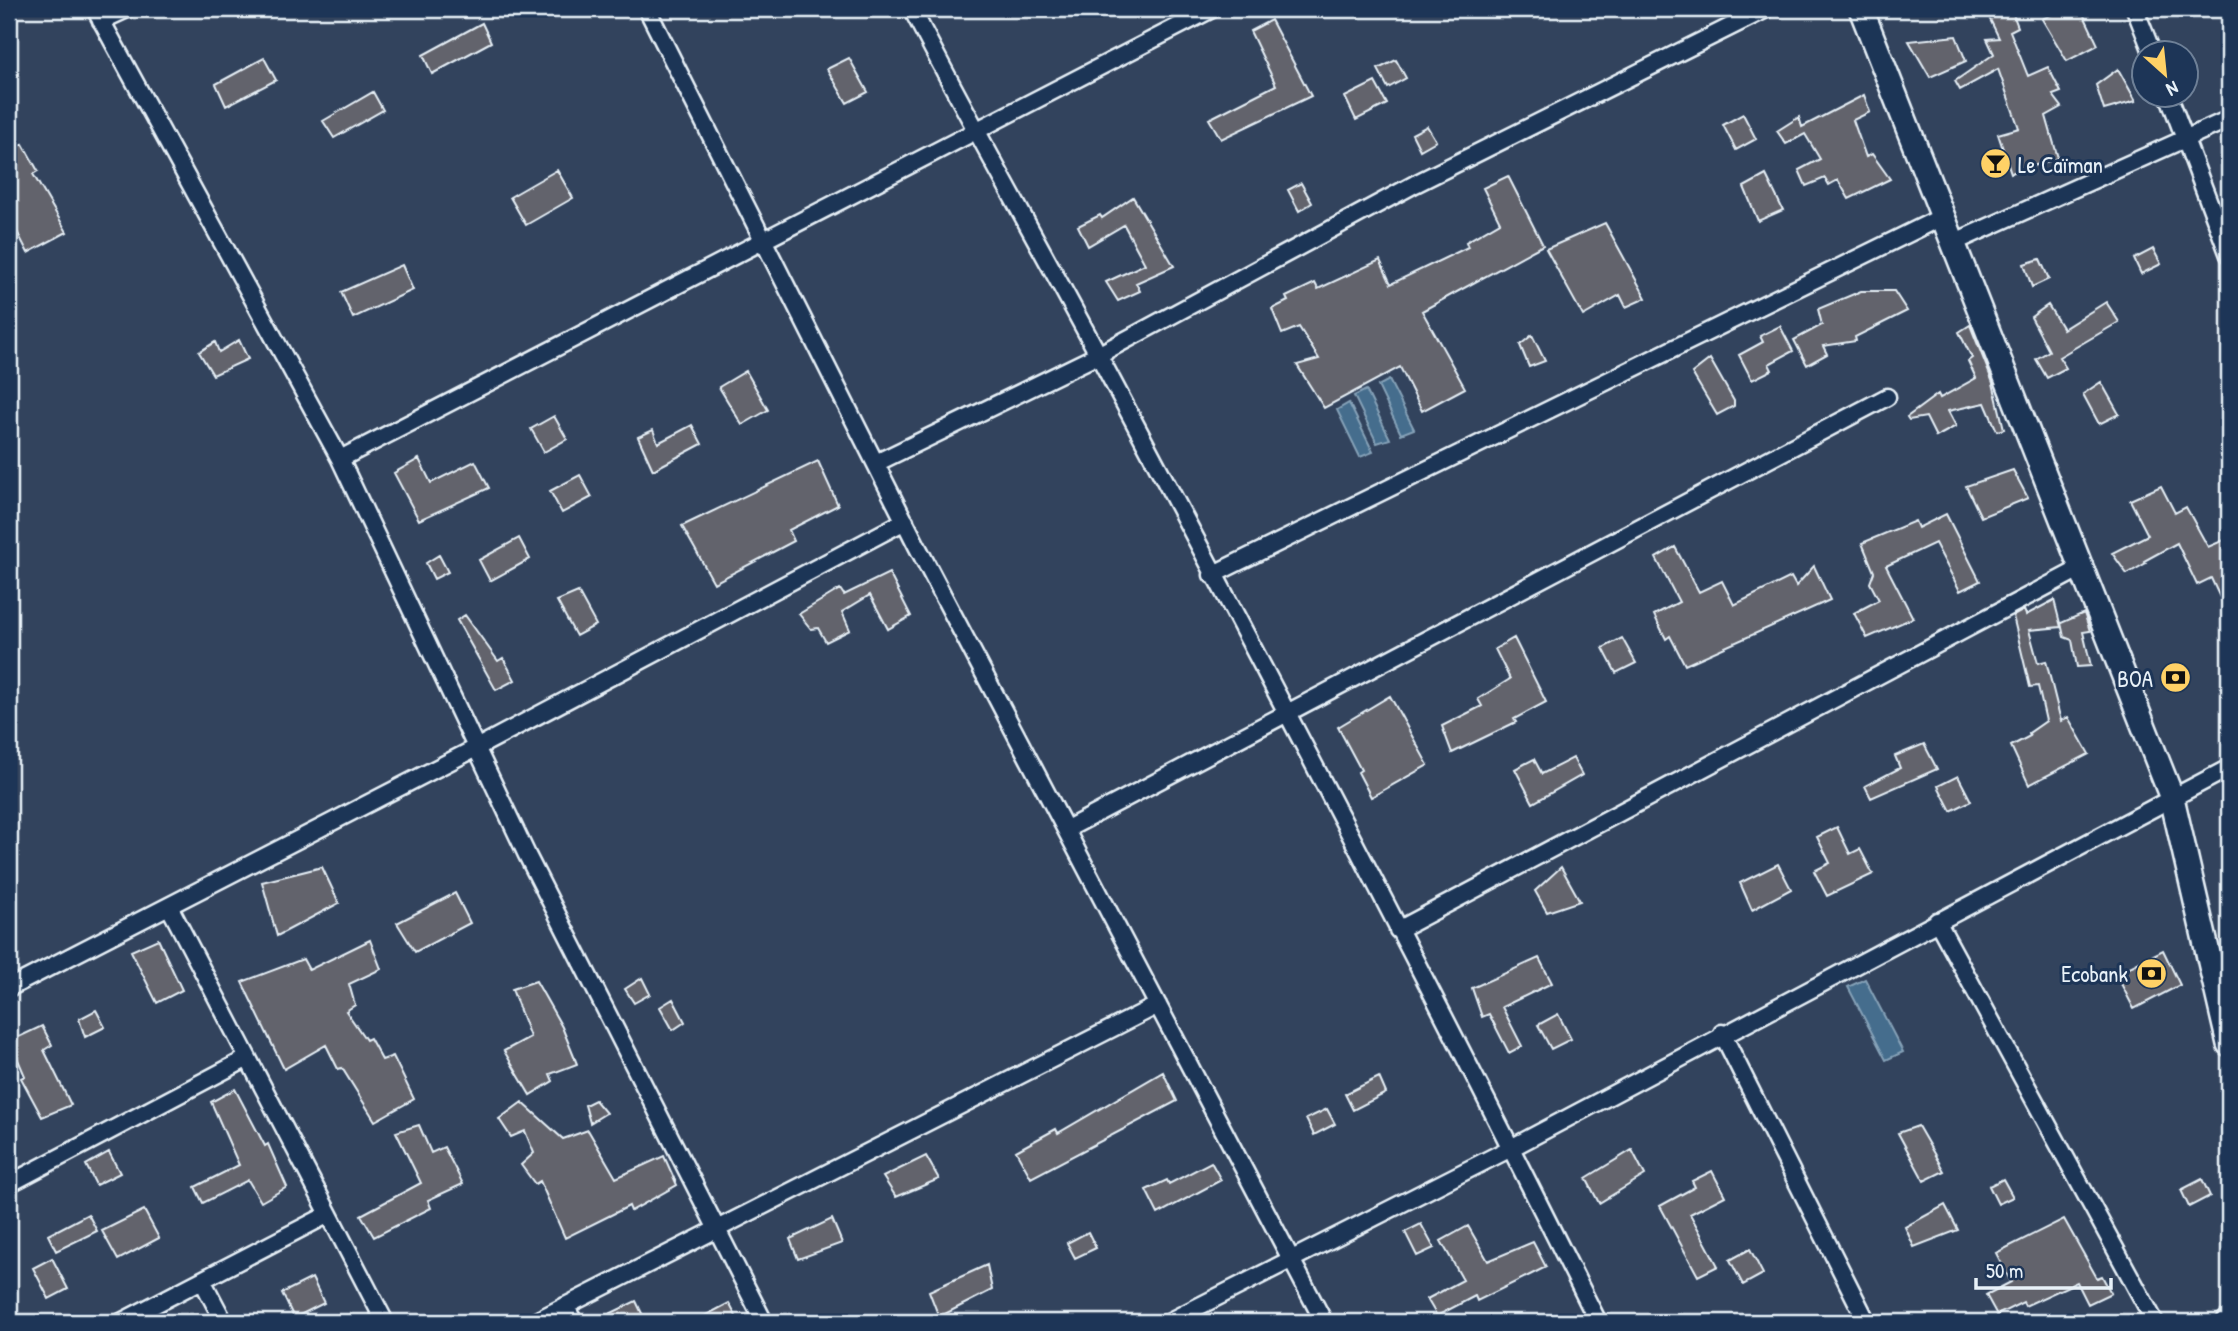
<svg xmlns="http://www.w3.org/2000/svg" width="2238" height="1331" font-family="'Patrick Hand',sans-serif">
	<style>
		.water { fill: #456d8d; stroke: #86a2b8; stroke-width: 2 }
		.building { fill: #62636c; stroke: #e8f1f8; stroke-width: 2 }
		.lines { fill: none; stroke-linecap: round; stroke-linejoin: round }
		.minor-casing { stroke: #e8f1f8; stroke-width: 21 }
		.tertiary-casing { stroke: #e8f1f8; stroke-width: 26 }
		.secondary-casing { stroke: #e8f1f8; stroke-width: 28 }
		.minor { stroke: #1d3557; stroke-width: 16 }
		.tertiary { stroke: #1d3557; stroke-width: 21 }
		.secondary { stroke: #1d3557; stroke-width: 23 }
		.labels { text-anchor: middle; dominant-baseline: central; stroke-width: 6; stroke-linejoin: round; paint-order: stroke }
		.poi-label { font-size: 23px; fill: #e8f1f8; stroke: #1d3557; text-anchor: end }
	</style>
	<rect width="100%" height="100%" fill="#32435d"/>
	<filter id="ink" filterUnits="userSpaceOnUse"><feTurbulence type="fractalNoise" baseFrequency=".0143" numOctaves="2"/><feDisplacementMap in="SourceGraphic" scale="14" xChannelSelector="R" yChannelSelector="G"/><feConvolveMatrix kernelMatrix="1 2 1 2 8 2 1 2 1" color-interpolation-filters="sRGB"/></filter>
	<g filter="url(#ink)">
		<!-- water -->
		<path class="water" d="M1389,380L1414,429L1401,434L1378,386Z
			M1366,390L1390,439L1377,443L1354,396Z
			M1349,403L1373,452L1360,457L1337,410Z
			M1865,979L1903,1052L1886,1060L1848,987Z"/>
		<!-- building -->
		<path class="building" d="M1985,9H2011L2018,27L2010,31L2028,76L2048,67L2061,92L2053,95L2062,107L2046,116L2058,158L2011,173L1998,134L2019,128L1998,69L1960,90L1955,81L1994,54L1987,39L1999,38Z
			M2064,9H2081L2098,45L2067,61L2042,19Z
			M1271,20L1311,96L1221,139L1209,119L1276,85L1250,31Z
			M482,23L491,42L432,74L423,55Z
			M1956,36L1966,61L1930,77L1909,41Z
			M264,58L276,80L226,106L216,84Z
			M849,58L868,92L847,103L827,69Z
			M1396,60L1406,78L1388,88L1378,69Z
			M2118,69L2136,101L2104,110L2096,85Z
			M1375,82L1387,104L1356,120L1345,97Z
			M373,92L383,110L334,138L323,121Z
			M1864,95L1870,112L1853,120L1866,157L1872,154L1890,179L1849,199L1838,180L1829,185L1825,178L1806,186L1799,170L1820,159L1805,134L1786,144L1777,131L1799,117L1802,127Z
			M1743,114L1756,139L1736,150L1723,125Z
			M1427,126L1436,141L1420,150L1412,134Z
			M23,144L38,171L33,174L67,232L28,253L9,216V153Z
			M557,170L573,198L526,225L510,197Z
			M1766,175L1783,210L1758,221L1744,187Z
			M1508,176L1543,245L1422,311L1465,388L1422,411L1400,367L1324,408L1297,365L1319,359L1299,327L1282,334L1272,309L1288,301L1286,297L1315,283L1318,289L1380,260L1391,284L1468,247L1466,242L1500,222L1483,188Z
			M1301,183L1312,203L1299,211L1288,190Z
			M1133,197L1174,266L1136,283L1140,291L1118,301L1106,282L1145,264L1124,225L1088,246L1078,226L1100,215L1102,218Z
			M1605,223L1646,298L1626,307L1620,295L1583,316L1546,249Z
			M2153,249L2161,264L2141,274L2134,259Z
			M2040,259L2049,279L2032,287L2024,264Z
			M402,265L413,290L353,318L341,292Z
			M1861,291H1894L1907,311L1855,337L1856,341L1823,346L1827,354L1807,365L1794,340L1822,325L1818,309Z
			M2106,302L2119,322L2059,357L2066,368L2047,378L2036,359L2049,351L2031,317L2048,305L2063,329Z
			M1970,325L1993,383L2004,429L1997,431L1985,403L1948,411L1956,426L1936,437L1926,417L1909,420L1907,417L1938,394L1940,398L1976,378L1968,361L1972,358L1959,332Z
			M1780,326L1793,351L1769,364L1772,370L1752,380L1739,355L1763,342L1760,336Z
			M1532,335L1545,361L1529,367L1520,345Z
			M239,340L248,359L213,375L199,352L215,342L219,352Z
			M1710,359L1734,401V406L1717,415L1692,373Z
			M746,371L768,410L742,425L719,387Z
			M2101,382L2119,414L2099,424L2083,394Z
			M554,416L567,439L544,452L531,429Z
			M692,425L702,444L653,470L638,437L653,430L658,443Z
			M419,459L431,483L475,461L489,488L419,520L394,473Z
			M818,461L838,505L789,530L794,541L714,583L682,526Z
			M2013,470L2028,498L1981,517L1966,486Z
			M580,475L592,497L562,513L550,491Z
			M2161,486L2175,513L2186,507L2208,547L2224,540L2229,551V617L2211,578L2197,585L2177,543L2144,561L2146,563L2127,574L2112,553L2148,535L2130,500Z
			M1946,514L1980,581L1960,591L1935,543L1886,566L1913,618L1867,638L1854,613L1879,600L1870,583L1874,572L1862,543L1915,521L1918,528Z
			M519,538L530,559L490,581L479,560Z
			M1675,547L1699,592L1722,581L1734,605L1791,577L1796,586L1814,566L1830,600L1685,665L1670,636L1666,639L1654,615L1679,602L1656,558Z
			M439,555L448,572L434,579L426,563Z
			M889,573L911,616L888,629L870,595L842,612L850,630L826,642L818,628L811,629L799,614L840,589L844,595Z
			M578,592L596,625L576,636L557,601Z
			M2054,600L2061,627L2029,630L2038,663L2046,661L2061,721L2068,717L2089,754L2029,785L2011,746L2030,736L2029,733L2046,721L2038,686L2030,687L2013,616L2024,610L2026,615Z
			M2084,613L2090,631L2083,632L2091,666L2077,667L2072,640L2064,637L2061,623Z
			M465,615L498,661L503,658L515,680L496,690L457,620Z
			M1514,638L1546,702L1514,719L1516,722L1452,753L1442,726L1482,706L1478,699L1510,679L1495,649Z
			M1622,638L1636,663L1616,673L1603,648Z
			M1390,696L1428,765L1371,797L1358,772L1361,770L1338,727Z
			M1924,744L1937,769L1871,798L1865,786L1900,768L1895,756Z
			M1573,758L1582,775L1533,803L1515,769L1534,759L1542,774Z
			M1958,776L1971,801L1951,811L1938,786Z
			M1837,827L1850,854L1860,849L1873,874L1827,896L1814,871L1830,863L1817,837Z
			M1778,864L1791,889L1752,910L1740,883Z
			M322,867L339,903L277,936L262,882Z
			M1561,867L1580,901L1547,912L1535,891Z
			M455,893L470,923L415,952L397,923Z
			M158,939L182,990L157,1003L131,951Z
			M370,940L381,969L349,984L355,1005L346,1011L366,1040L370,1038L382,1060L393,1056L414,1099L375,1121L342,1068L338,1069L326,1045L284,1069L242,982L303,959L309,970Z
			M2163,950L2180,985L2134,1009L2116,974Z
			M1539,958L1552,983L1502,1007L1522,1046L1509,1053L1489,1014L1482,1017L1472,988Z
			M642,978L650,994L634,1003L625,989Z
			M536,981L562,1027L577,1064L550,1074L553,1081L530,1095L504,1051L530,1037L512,989Z
			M673,999L685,1022L673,1030L660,1007Z
			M96,1010L105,1027L85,1037L79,1019Z
			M1558,1014L1571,1039L1551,1049L1538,1025Z
			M42,1026L52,1045L44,1050L71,1105L42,1117L21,1078L25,1076L10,1041Z
			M1163,1072L1177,1101L1031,1178L1016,1151L1056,1129L1058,1133Z
			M1379,1077L1386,1093L1353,1110L1345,1094Z
			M235,1089L265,1146L268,1144L287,1187L261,1202L248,1180L203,1203L195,1187L239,1165L211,1102Z
			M595,1100L606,1113L590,1123L585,1105Z
			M522,1102L563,1139L588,1130L616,1178L664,1156L677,1185L631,1211L629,1206L565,1238L540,1181L535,1184L521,1165L534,1153L525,1131L511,1137L499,1119Z
			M1327,1109L1335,1124L1314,1135L1306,1119Z
			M419,1125L431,1153L444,1147L463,1184L428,1200L431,1208L374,1237L361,1215L421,1183L396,1132Z
			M1918,1126L1944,1171L1924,1181L1898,1133Z
			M1632,1150L1645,1175L1599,1203L1586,1178Z
			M109,1152L120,1173L96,1185L86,1165Z
			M926,1156L939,1179L896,1197L883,1177Z
			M1211,1162L1221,1180L1158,1214L1146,1190L1167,1180L1169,1184Z
			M1712,1171L1725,1196L1690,1214L1718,1266L1698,1276L1660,1206L1695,1187L1692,1181Z
			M2003,1179L2013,1197L1998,1204L1989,1186Z
			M2202,1179L2210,1196L2189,1207L2181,1190Z
			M1945,1205L1958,1230L1914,1247L1905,1227Z
			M144,1210L159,1238L118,1260L102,1231Z
			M88,1214L97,1231L56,1251L48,1235Z
			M832,1219L842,1243L798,1259L790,1239Z
			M2064,1219L2097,1278L2102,1276L2111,1293L2088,1304L2077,1282L2025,1306L2023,1302L1997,1315L1986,1295L2011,1282L1996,1253Z
			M1421,1224L1434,1248L1417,1256L1405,1232Z
			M1468,1226L1488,1261L1533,1242L1546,1267L1477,1301L1475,1296L1437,1316L1427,1299L1463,1280L1441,1241Z
			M1088,1232L1096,1248L1075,1258L1067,1243Z
			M1750,1249L1763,1274L1743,1285L1730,1260Z
			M52,1258L68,1289L49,1299L33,1268Z
			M987,1265L992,1290L939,1317L929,1291Z
			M312,1278L324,1303L294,1318L282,1293Z
			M636,1301L646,1322H593Z
			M729,1303L739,1322H693Z"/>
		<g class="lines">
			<defs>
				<path id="minor" d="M95,9L340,459L527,855L764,1322
					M647,9L917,546L1324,1322
					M912,9C972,126 1037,240 1099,356C1269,676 1437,998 1598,1322
					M2135,9L2152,52
					M101,21L127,9
					M2168,94L2229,255
					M1955,242L2229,119
					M340,459L1212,9
					M876,463L1098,355L1415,184L1766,9
					M1212,575L1944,216
					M1067,829L1887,397
					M169,906L385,1322
					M1937,921L2155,1322
					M1398,930L2083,567
					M9,988L476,748L905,521
					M1722,1033L1867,1322
					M9,1184L248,1058
					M202,1280L224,1322
					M565,1306L574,1322
					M121,1322L329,1214
					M534,1322L1158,1005
					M1168,1322L1511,1148L2229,768"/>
				<path id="tertiary" d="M2227,1322L2229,1320"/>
				<path id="secondary" d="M1861,9L2172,798L2229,1044"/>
			</defs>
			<!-- minor casing -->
			<use href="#minor" class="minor-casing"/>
			<!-- tertiary casing -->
			<use href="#tertiary" class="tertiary-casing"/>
			<!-- secondary casing -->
			<use href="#secondary" class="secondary-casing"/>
			<!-- minor -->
			<use href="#minor" class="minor"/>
			<!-- tertiary -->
			<use href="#tertiary" class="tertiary"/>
			<!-- secondary -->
			<use href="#secondary" class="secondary"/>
		</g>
	</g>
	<!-- icons -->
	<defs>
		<symbol id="bar-disc" viewBox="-11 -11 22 22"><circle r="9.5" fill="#ffd166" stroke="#1d3557"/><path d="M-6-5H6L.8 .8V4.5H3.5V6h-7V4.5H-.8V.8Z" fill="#111"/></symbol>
		<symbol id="bank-disc" viewBox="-11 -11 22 22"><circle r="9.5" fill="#ffd166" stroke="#1d3557"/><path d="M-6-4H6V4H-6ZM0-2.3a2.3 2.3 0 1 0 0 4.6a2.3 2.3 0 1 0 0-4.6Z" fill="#111"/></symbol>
	</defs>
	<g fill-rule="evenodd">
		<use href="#bar-disc" x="1978" y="146" width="35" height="35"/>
		<use href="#bank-disc" x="2158" y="660" width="35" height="35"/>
		<use href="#bank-disc" x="2134" y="956" width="35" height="35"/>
	</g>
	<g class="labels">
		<!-- poi labels -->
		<g class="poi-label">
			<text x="2018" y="164" text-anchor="start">Le Caïman</text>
			<text x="2153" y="678">BOA</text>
			<text x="2128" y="973">Ecobank</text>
		</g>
	</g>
	<!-- margin -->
	<rect width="2238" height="1331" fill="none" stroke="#1d3557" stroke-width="35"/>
	<rect x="18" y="18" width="2203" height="1296" fill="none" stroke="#e8f1f8" stroke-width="2.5" filter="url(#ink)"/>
	<!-- north arrow -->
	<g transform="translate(2165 74) rotate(153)"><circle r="33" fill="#1d3557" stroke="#6e8097" stroke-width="2"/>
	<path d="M0-5L12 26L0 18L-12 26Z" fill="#ffd166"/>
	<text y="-10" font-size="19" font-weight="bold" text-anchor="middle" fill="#e8f1f8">N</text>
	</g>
	<!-- scale -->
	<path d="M1976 1278v10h135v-10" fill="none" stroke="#e8f1f8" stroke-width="3.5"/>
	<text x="1986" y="1278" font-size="21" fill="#e8f1f8" stroke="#1d3557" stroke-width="5" paint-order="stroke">50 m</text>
</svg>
